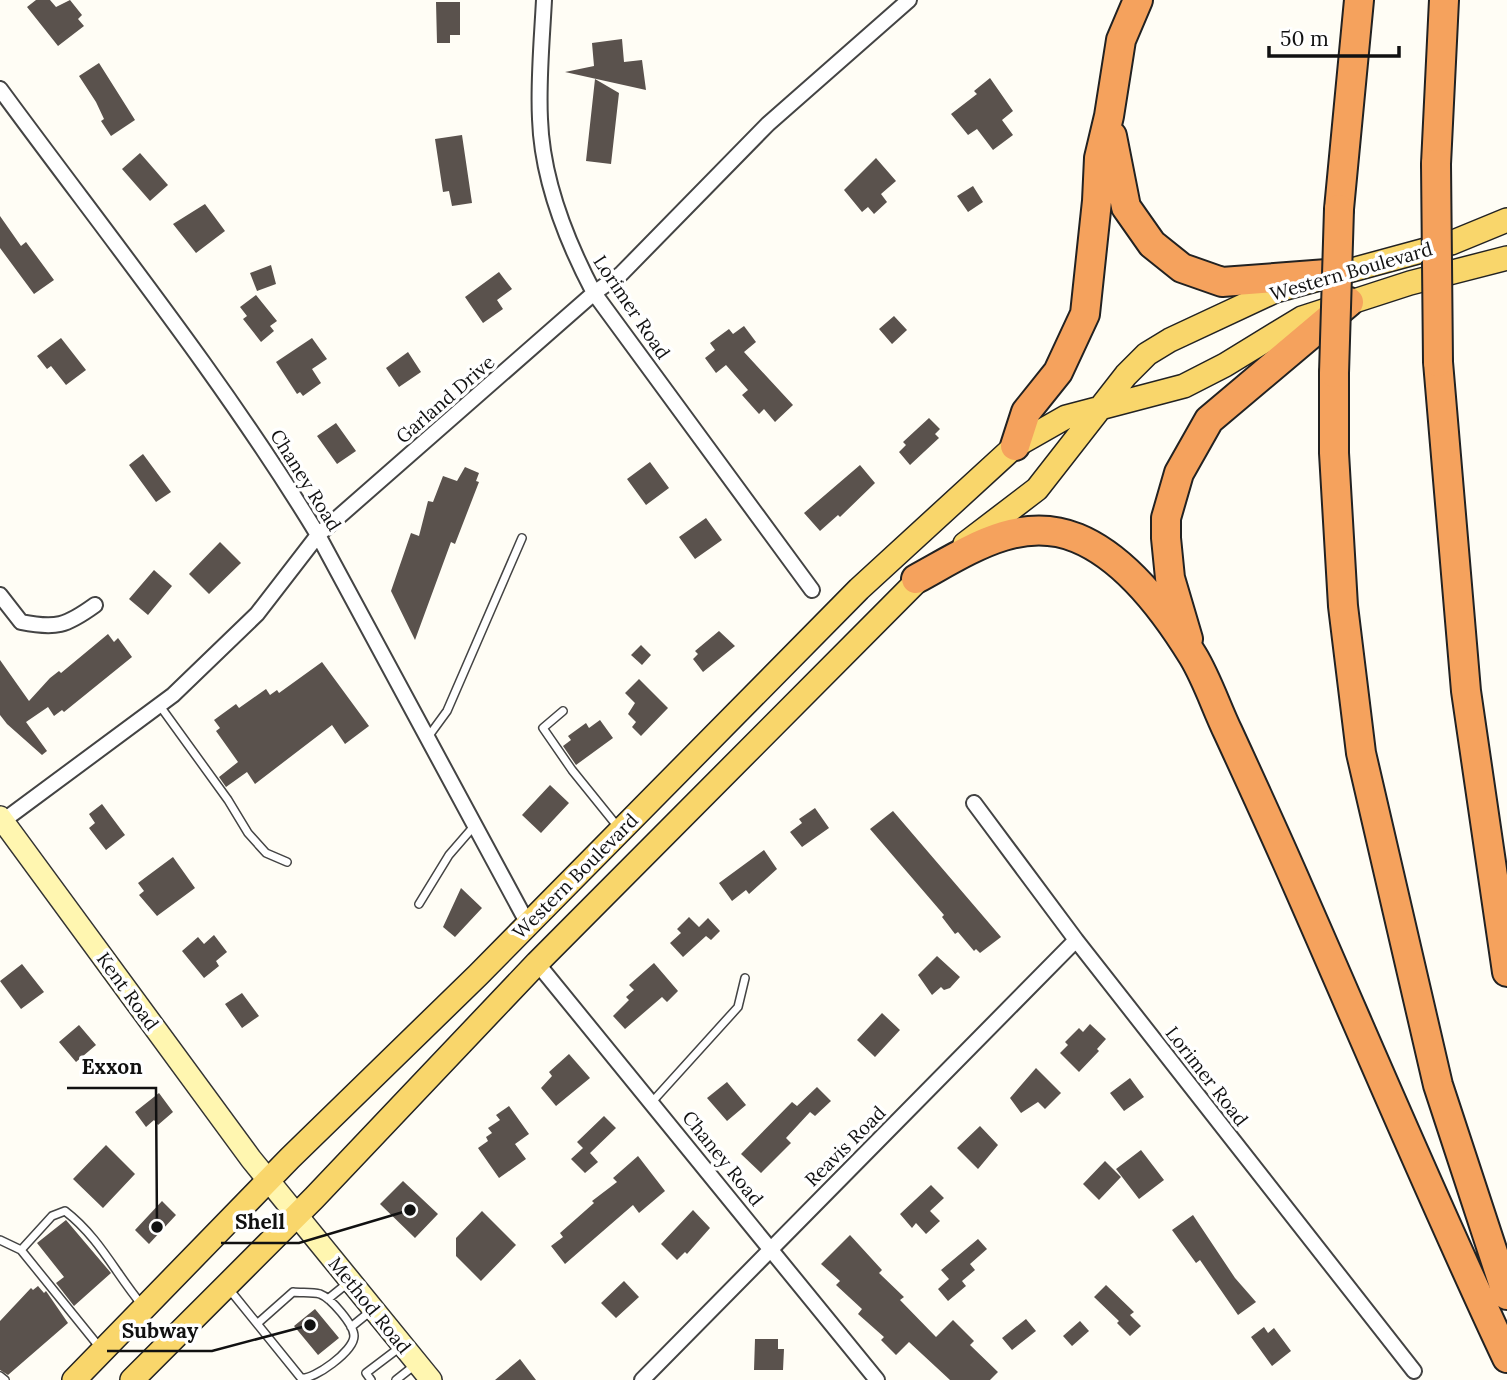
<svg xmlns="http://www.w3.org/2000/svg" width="1507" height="1380" font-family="Lora,serif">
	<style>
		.building { fill: #5a524d }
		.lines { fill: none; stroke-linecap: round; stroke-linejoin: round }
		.lane-casing { stroke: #444; stroke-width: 10 }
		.street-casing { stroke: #444; stroke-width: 18 }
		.secondary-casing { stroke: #333; stroke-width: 24 }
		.primary-casing { stroke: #222; stroke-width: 26 }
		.highway-casing { stroke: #222; stroke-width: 32 }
		.lane { stroke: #fff; stroke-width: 7 }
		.street { stroke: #fff; stroke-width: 14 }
		.secondary { stroke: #fff6b0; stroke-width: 21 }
		.primary { stroke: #f9d66b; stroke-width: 23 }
		.highway { stroke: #f5a25d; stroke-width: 28 }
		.highway-bridge-casing { stroke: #222; stroke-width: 32; stroke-linecap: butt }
		.highway-bridge { stroke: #f5a25d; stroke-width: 28 }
		.labels { text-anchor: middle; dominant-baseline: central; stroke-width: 7; stroke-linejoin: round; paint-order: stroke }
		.street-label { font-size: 19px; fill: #111; stroke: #fff }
		.leader { fill: none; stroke: #111; stroke-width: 2.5 }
		.callout-dot { fill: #111; stroke: #fff; stroke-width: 2.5 }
		.callout-label { font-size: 21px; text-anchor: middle; font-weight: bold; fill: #111; stroke: #fff; stroke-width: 7; stroke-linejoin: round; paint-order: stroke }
	</style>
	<rect width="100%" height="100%" fill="#fffdf5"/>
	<!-- building -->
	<path class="building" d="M36,0H50L56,7L70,0L82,15L78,19L84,26L58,46L27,7Z
		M436,2H460V35H450V43H437Z
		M622,39L624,62L642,60L646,90L565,72L594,66L592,43Z
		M99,63L135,120L111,136L101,121L104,119L96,102L79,76Z
		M990,78L1013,111L1002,120L1013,135L993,150L977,129L968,135L951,114L977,94L974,91Z
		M595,79L619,93L611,164L586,161Z
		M462,135L472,203L452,206L449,191L443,192L435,139Z
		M140,153L168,185L150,201L122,169Z
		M876,158L896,181L881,194L887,202L874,214L868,207L862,212L844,190Z
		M973,186L983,202L968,212L957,196Z
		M205,204L225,231L196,253L173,224Z
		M0,216L21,246L26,242L54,280L34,294L0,248Z
		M271,265L276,284L257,291L250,273Z
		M499,272L512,289L497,300L503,309L483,323L465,297Z
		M256,295L277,321L270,326L274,331L261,342L243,319L247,316L240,307Z
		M894,316L907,330L892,344L879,329Z
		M744,326L756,342L744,352L793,405L775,422L764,409L759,414L742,395L748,390L726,365L716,373L705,358L715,350L710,343L729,329L733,334Z
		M61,338L86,370L66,385L51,366L47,369L37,356Z
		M312,338L327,359L312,369L321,383L303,396L300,392L297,394L276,362Z
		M408,352L421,372L399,387L386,368Z
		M929,418L940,429L935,434L939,438L910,465L899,452L906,445L903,442Z
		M336,423L356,451L337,464L317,436Z
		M143,454L171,492L156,502L129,465Z
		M650,462L669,488L646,505L627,479Z
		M860,465L875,483L840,517L838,515L820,531L804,513Z
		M465,467L479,473L476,481L479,482L455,544L451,542L415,640L391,591L411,533L419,536L428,501L433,502L443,476L457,481Z
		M706,518L722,540L695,559L679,537Z
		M220,542L241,563L209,594L189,574Z
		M154,570L172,586L148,615L129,599Z
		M719,631L735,646L703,672L693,659L698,654L695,651Z
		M108,634L114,642L118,638L132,657L64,712L62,710L54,716L48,707L26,722L47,751L42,755L7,724L0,715V660L29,701L50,678L59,671L61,673Z
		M641,645L651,655L642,665L631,655Z
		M322,662L369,726L345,744L332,725L255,784L247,772L226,787L219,777L238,762L216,731L220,728L214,720L236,704L239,708L266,689L270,695L277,690L279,693Z
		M639,679L668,708L641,736L632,727L636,722L628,714L635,703L625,693Z
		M600,720L613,738L576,765L563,746L571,740L568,736L586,723L589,728Z
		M550,785L569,803L541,833L522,815Z
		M102,804L125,835L106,850L89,828L95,823L89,814Z
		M815,808L829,828L802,847L790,832L802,823L799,819Z
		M893,811L1001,937L980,953L976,949L974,951L958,932L955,934L942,917L944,915L870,829Z
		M764,850L777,869L749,894L746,890L732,901L719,883Z
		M173,857L195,888L157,916L139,895L144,891L138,883Z
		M461,888L482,908L455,937L443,927Z
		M689,917L699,927L708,918L720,931L711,940L706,936L683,957L670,943L681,933L677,929Z
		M214,935L227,952L216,961L219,966L204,978L182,951L198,937L204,944Z
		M937,956L960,977L950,988L944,990L941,987L932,995L918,975Z
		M654,963L678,991L667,1002L662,997L625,1029L613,1016L629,1000L626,997L634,990L629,985Z
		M22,964L44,992L21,1009L0,981Z
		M242,993L259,1016L242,1028L225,1004Z
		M882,1013L900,1030L875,1057L857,1040Z
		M1090,1024L1106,1039L1097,1049L1099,1051L1079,1072L1060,1053L1068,1045L1065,1042L1079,1028L1083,1032Z
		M79,1025L96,1045L76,1062L59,1042Z
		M569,1054L590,1078L556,1106L541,1088L552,1076L549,1072Z
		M1036,1068L1061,1093L1045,1109L1038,1102L1021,1113L1010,1098Z
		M1130,1078L1144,1097L1124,1111L1110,1093Z
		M727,1082L746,1105L727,1121L707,1098Z
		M817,1087L831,1101L815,1116L810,1112L786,1138L791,1143L761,1173L741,1154L792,1102L797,1106Z
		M159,1093L173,1112L158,1125L154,1120L146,1127L135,1112Z
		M509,1106L529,1134L515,1144L526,1159L499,1178L478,1148L488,1141L486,1137L492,1133L488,1128L500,1120L496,1115Z
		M604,1116L616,1128L590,1153L598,1162L585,1173L571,1159L583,1148L577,1142Z
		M980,1126L998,1145L978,1169L957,1148Z
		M106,1145L135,1174L103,1208L73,1179Z
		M1141,1150L1164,1180L1139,1199L1116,1169Z
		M638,1156L665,1191L639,1213L633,1205L565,1264L551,1246L563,1237L560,1233L594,1203L592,1201L617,1182L613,1178Z
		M1105,1161L1121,1177L1099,1200L1083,1184Z
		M403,1181L438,1214L415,1238L380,1204Z
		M931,1185L944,1198L930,1211L940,1221L926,1234L916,1223L912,1228L900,1214Z
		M162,1201L176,1215L149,1244L135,1230Z
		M693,1210L710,1228L687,1254L685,1252L677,1260L661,1244Z
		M482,1211L516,1245L481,1281L456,1256V1238Z
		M1193,1215L1235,1278L1256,1302L1238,1315L1200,1260L1196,1263L1172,1230Z
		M66,1220L111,1273L74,1306L56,1283L64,1277L37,1243Z
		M850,1235L882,1270L879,1273L904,1297L900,1300L936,1337L953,1320L974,1341L970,1345L998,1372L990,1380H950L909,1342L896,1355L881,1340L884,1337L858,1314L862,1309L836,1285L840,1281L821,1264Z
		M978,1239L987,1249L970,1264L975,1270L962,1281L966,1286L948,1301L938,1289L949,1279L941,1270Z
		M624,1281L639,1297L616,1318L601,1303Z
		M1106,1285L1134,1312L1130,1315L1141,1326L1130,1336L1117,1323L1119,1321L1094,1297Z
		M38,1286L44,1293L46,1291L68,1323L8,1375L0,1370V1321L31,1288L33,1290Z
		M315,1309L339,1338L318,1355L294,1326Z
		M1026,1319L1036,1331L1012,1350L1002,1338Z
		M1080,1321L1089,1331L1072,1346L1063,1336Z
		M1264,1327L1268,1333L1274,1328L1291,1351L1272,1366L1251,1337Z
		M755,1339H778V1349H784L783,1370H754Z
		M520,1359L536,1380H495Z"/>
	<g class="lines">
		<defs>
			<path id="lane" d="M160,706L228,800L248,833L266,853L287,862
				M563,711L543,728L572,770L618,827
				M428,737L447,711L522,538
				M419,904L449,855L475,825
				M652,1102L738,1007L745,978
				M0,1240L21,1250
				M229,1289L301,1378C314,1380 354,1351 354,1336C354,1325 331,1298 320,1294C312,1292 301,1293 293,1292L258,1323
				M328,1299L349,1282
				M351,1327L372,1310
				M101,1349L21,1250L52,1216L65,1211C99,1237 116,1274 142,1305
				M0,1376L5,1380
				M371,1380L366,1373L399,1348
				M396,1380L415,1365"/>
			<path id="street" d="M544,0C542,39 538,80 540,119C542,180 566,240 594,293L812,590
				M0,89C108,236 223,379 318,535L528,924
				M0,595L21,622C56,629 66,626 95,605
				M974,803L1076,940L1414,1371
				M3,821L173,695L257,614L318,535L594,293L621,274L768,124L909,0
				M537,963L877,1380
				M642,1380L1076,940"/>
			<path id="secondary" d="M0,817L251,1159L431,1380"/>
			<path id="primary" d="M965,544L1037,489L1126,375L1147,354L1170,340L1275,291L1451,243L1507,220
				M74,1380L290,1158L478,975L859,589L1015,446L1066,417L1184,386L1225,365L1302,318L1410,283L1507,258
				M132,1380L314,1198L537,963L928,570"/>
			<path id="highway" d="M1112,136L1126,207L1152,244L1182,268L1222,282L1327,274
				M1436,164L1444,0
				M1339,209L1359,0
				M1438,362L1466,691L1507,972
				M1334,373V453L1343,606L1361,753L1438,1085L1507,1295
				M1015,446L1026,412L1058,372L1085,314L1097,201L1099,158L1109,116L1121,40L1138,0
				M916,579C966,552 1019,514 1077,538C1126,558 1166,612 1193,656C1207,679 1216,707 1228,732C1252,784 1276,836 1299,889C1368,1046 1434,1203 1507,1358
				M1188,639L1170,578L1166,538V518L1179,473L1209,420L1349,302"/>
		</defs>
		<!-- lane casing -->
		<use href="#lane" class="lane-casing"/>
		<!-- street casing -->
		<use href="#street" class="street-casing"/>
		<!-- secondary casing -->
		<use href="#secondary" class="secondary-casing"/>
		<!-- primary casing -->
		<use href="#primary" class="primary-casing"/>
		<!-- highway casing -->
		<use href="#highway" class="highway-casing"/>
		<!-- lane -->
		<use href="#lane" class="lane"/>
		<!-- street -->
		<use href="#street" class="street"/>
		<!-- secondary -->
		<use href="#secondary" class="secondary"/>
		<!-- primary -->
		<use href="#primary" class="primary"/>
		<!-- highway -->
		<use href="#highway" class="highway"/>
		<defs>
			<path id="highway-bridge" d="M1436,164L1438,362
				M1334,373L1339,209"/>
		</defs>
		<!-- highway-bridge casing -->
		<use href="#highway-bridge" class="highway-bridge-casing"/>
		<!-- highway-bridge -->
		<use href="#highway-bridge" class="highway-bridge"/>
	</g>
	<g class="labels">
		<!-- street labels -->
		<g class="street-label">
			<text transform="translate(1351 271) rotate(-16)">Western Boulevard</text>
			<text transform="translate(632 307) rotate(56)">Lorimer Road</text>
			<text transform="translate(445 399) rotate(-41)">Garland Drive</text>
			<text transform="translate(306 480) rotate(58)">Chaney Road</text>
			<text transform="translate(575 876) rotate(-45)">Western Boulevard</text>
			<text transform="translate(128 991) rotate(54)">Kent Road</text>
			<text transform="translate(1207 1076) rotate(52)">Lorimer Road</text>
			<text transform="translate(845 1146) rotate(-45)">Reavis Road</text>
			<text transform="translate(723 1158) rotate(51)">Chaney Road</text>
			<text transform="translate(370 1305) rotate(51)">Method Road</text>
		</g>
	</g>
	<!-- callouts -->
	<path class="leader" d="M157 1227L156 1088H67M410 1210L299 1243H221M310 1325L212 1351H107"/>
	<g class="callout-dot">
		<circle cx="157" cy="1227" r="7"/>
		<circle cx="410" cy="1210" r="7"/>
		<circle cx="310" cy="1325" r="7"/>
	</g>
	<g class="callout-label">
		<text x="112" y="1074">Exxon</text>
		<text x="260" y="1229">Shell</text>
		<text x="160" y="1338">Subway</text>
	</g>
	<!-- scale -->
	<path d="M1269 46v10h130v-10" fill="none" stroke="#111111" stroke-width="3.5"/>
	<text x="1280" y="46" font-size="21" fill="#111111" stroke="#ffffff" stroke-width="5" paint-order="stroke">50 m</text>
</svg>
